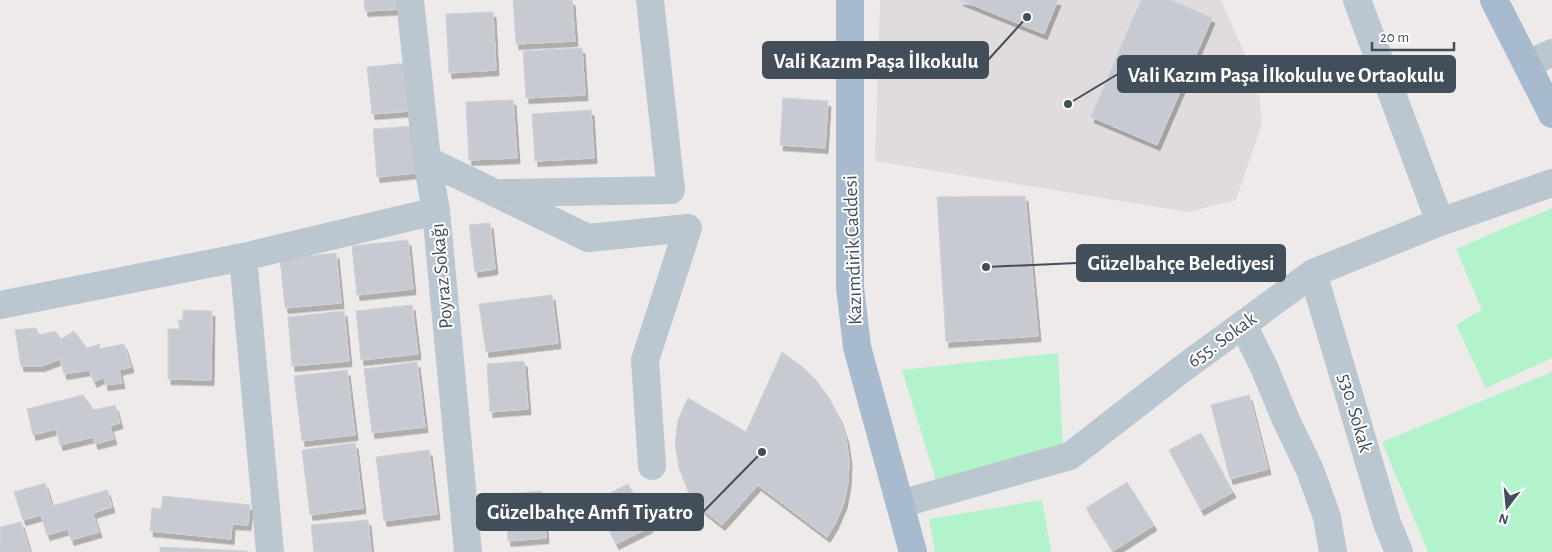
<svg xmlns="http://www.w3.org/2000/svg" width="1552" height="552" font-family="'Alegreya Sans',sans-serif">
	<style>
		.education { fill: #e0dbdc }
		.green { fill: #b2f3cc }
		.building { fill: #c7cad1; stroke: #ced1d8; filter: url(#shadow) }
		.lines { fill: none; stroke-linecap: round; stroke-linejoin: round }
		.minor { stroke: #bac6d0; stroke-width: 28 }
		.major { stroke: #a7bace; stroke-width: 28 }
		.labels { text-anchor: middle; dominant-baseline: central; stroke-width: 4; stroke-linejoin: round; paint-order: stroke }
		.street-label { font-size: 20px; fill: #424e5a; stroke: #fff }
		.leader { fill: none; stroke: #424e5a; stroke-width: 2 }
		.callout-dot { fill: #424e5a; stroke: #fff; stroke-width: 2 }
		.callout { fill: #424e5a; stroke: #424e5a; stroke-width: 2 }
		.callout-label { font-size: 21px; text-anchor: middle; font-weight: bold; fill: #fff }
	</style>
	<defs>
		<filter id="shadow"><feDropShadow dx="3" dy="5.5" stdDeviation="0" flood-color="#0004"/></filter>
	</defs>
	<rect width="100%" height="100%" fill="#eeeaea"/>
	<!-- education -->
	<path class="education" d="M880,0H1221L1258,84L1262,123L1236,200L1188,212L875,161Z"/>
	<!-- green -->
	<path class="green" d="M1552,208V358L1486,388L1456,325L1482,310L1456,249Z
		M1058,353L1063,445L936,480L902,370Z
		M1552,372V552H1428L1382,442Z
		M1042,500L1051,552H935L929,519Z"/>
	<!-- building -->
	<path class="building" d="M364,0H404L405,9L365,11Z
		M513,0H572L575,41L516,44Z
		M960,0H1058L1044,34Z
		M1141,0H1171L1212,18L1157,145L1091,117Z
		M493,12L496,70L449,73L446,14Z
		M582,48L585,95L526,98L523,51Z
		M408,63L411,111L372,114L367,67Z
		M783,98L828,101L825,148L780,145Z
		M513,100L517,158L469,160L466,102Z
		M591,110L594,158L535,161L532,114Z
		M413,126L416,173L377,177L373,129Z
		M1025,196L1038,336L946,342L937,197Z
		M490,223L495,269L475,272L469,225Z
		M408,240L413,289L357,295L352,246Z
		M336,253L341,303L285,308L280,259Z
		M552,295L558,343L486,352L479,304Z
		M412,305L418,354L361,360L356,311Z
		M183,310L212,311L211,380L168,379V329H180L178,321L183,319Z
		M344,311L349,361L292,366L288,317Z
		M36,328L39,335L55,331L61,339L74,331L87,348L100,344L99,349L124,344L131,367L119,370L122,383L105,385L104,377L94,382L89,370L64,374L60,359L42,366H21L15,330Z
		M782,352L800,365L816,380L829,398L839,417L846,438L849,460L848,482L844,503L835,524L827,537L758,485L722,525L703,510L688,491L679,468L675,444L678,420L688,398L746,432Z
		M524,361L528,409L490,412L487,364Z
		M417,362L425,427L372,433L364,369Z
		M347,370L355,435L302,441L294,376Z
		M83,395L94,410L115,405L120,423L110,426L114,439L95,444L93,437L60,445L56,429L33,435L27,409Z
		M1249,395L1268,469L1230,479L1211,405Z
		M1201,433L1233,492L1201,510L1169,450Z
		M355,443L363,508L310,515L302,450Z
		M429,450L437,514L384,521L376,457Z
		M1127,482L1154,525L1113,551L1086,508Z
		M45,483L52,506L107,490L112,507L93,513L99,532L71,540L68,529L47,535L41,515L23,520L14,492Z
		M628,484L650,527L616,544L594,501Z
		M542,491L546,538L508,541L505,494Z
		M163,496L250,505L248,525L232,524L231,539L150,531L152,508L161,509Z
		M368,520L371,552H314L311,525Z
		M21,522L30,552H0V527Z
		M160,547L247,551V552H160Z"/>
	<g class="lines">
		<!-- minor -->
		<path class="minor" d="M410,0L427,160L436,211L468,552
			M1357,0L1440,222
			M1527,64L1552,53
			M427,160L588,238L688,228L645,360L652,466
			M502,193L671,190L650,0
			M243,257L270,552
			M1313,273L1387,523L1399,552
			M0,305L243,257L436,211
			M1243,325L1264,367L1286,420L1310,470L1327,517L1333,552
			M900,504L1070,456L1182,369L1313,273L1440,222L1552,183"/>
		<!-- major -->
		<path class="major" d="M850,0V287L857,347L913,552
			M1494,0L1552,114"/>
	</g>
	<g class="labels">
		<!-- street labels -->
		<g class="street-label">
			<text transform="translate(853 250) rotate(-92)">Kazımdirik Caddesi</text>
			<text transform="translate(442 276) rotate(-95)">Poyraz Sokağı</text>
			<text transform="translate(1222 340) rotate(-36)">655. Sokak</text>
			<text transform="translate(1355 413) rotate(74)">530. Sokak</text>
		</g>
	</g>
	<!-- callouts -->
	<path class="leader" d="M1027 17L988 60M1068 104L1118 74M986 267L1077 263M762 452L703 512"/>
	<g class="callout-dot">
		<circle cx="1027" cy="17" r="5"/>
		<circle cx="1068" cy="104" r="5"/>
		<circle cx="986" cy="267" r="5"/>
		<circle cx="762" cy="452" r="5"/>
	</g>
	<g class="callout">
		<rect x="763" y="42" width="225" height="36" rx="5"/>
		<rect x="1118" y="56" width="337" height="36" rx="5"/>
		<rect x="1077" y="245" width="208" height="36" rx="5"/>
		<rect x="477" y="494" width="226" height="36" rx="5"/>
	</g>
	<g class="callout-label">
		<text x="876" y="68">Vali Kazım Paşa İlkokulu</text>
		<text x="1286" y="82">Vali Kazım Paşa İlkokulu ve Ortaokulu</text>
		<text x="1181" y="270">Güzelbahçe Belediyesi</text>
		<text x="590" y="519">Güzelbahçe Amfi Tiyatro</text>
	</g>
	<!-- north arrow -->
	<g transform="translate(1507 507) rotate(196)" stroke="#ffffff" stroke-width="4" paint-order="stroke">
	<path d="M0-4L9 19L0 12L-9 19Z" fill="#424e5a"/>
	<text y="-8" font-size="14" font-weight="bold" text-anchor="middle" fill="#424e5a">N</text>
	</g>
	<!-- scale -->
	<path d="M1372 42v8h82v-8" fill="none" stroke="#424e5a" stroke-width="2.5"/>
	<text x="1380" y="42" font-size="15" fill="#424e5a" stroke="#ffffff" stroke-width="4" paint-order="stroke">20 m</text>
</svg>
